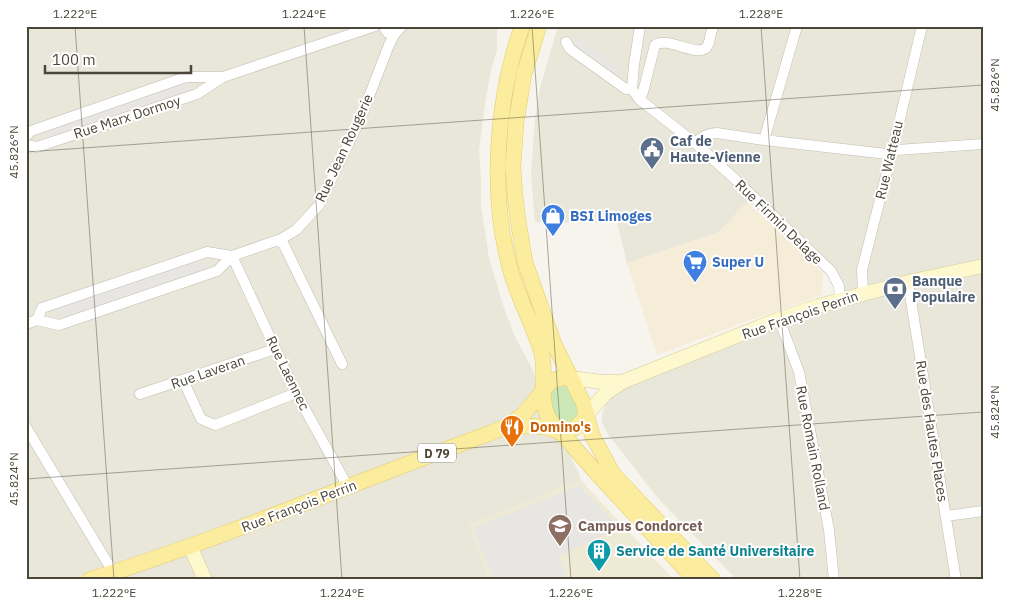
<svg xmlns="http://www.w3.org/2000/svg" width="1009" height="606" font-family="'IBM Plex Sans',sans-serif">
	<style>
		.residential { fill: #e9e6da }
		.commercial { fill: #f6edd8 }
		.education { fill: #eeead6 }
		.green { fill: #cce8b6 }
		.parking { fill: #e8e6e3 }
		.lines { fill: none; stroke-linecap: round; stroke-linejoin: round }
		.street-casing { stroke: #c1bdae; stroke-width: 11 }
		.secondary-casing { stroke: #d4cc9c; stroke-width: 15 }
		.primary-casing { stroke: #e3cd6d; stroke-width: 16 }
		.street { stroke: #fff; stroke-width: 10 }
		.secondary { stroke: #fef8ce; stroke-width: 14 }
		.primary { stroke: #fcec9e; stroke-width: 15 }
		.ticks { fill: none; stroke: #4a4639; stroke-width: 1; stroke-opacity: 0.45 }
		.labels { text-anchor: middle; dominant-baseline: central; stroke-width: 4; stroke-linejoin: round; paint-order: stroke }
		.shield { fill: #fff; stroke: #807e74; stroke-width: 1 }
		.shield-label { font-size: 12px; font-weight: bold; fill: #4a4639 }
		.street-label { font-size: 14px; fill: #4a4639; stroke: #fff }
		.service-label { font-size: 14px; font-weight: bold; fill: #4e5e75; stroke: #fff; text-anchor: start }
		.shop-label { font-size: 14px; font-weight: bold; fill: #366cbe; stroke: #fff; text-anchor: start }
		.food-label { font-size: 14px; font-weight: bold; fill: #c56008; stroke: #fff; text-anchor: start }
		.education-label { font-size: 14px; font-weight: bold; fill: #785e54; stroke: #fff; text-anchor: start }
		.culture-label { font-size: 14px; font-weight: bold; fill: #0d838f; stroke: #fff; text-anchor: start }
		.neatline { fill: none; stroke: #4a4639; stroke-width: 2 }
		.ticks-label { font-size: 12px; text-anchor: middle; fill: #4a4639 }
	</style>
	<rect width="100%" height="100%" fill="#f6f4ec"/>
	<!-- residential -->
	<path class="residential" d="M26,26H497V50L492,66L485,103L479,150L481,178V206L489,258L503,305L515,337L529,363L581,479L469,525L489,580H26Z
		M558,26H983V580H737L657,497L607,433L602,422V414L611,390L840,300L839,286L751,195L747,202L719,232L627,263L616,218L601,223L535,222L531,175L535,120L540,88Z"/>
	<!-- commercial -->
	<path class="commercial" d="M747,202L823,273L822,295L742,323L657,355L627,263L719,232Z"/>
	<!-- education -->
	<path class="education" d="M581,479L586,486L674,580H489L469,525Z"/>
	<!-- green -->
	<path class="green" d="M558,385H566L570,387L580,413L574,421L561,423L552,409L550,393Z"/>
	<!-- parking -->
	<path class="parking" d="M578,37L623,70L619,76L573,44Z
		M186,77L193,95L50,143L45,126Z
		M201,255L209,273L63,324L56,304Z
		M579,486L619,528L558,556L569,580H494L473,528Z"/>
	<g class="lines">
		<defs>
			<path id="street" d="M386,26L385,29L388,33L394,35
				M566,42L570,49L626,89H632L639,99L695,143L736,180L831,271L839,286L840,300
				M632,89L634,65L640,26
				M639,99L643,92L655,45C669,35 700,61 708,45C710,41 710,35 712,30
				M26,136L31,131L186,77H222
				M764,140L797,26
				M695,143C702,137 708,133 717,133L764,140L887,154L897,150L983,144
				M26,145L37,147L197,94L223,77L375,26
				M281,239L342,364
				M232,256L296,393L348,487
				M908,282L956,580
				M863,294L862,270L892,152L922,26
				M779,319L799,372L829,530L834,580
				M37,320L42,308L207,252L232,256
				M26,324L37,320L59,325L217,271L232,256L281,239L296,230L319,205L361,117L389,45L394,35L402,26
				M183,380L201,419L215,425L296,393
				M140,394L275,349
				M26,427L113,572
				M946,516L983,511"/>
			<path id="secondary" d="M571,378L602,382H622
				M587,414L606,393L622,382L779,319L818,306L908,282L983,266
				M190,546L205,580"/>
			<path id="primary" d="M522,26C496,101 489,195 511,272C519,299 532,323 541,350C548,372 537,400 550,420C555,427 562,434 568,440C579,453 591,467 603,480C633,513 664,546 695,580
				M539,26L524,74L516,123L513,167L515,196L518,220L525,262L554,344L583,402L592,435L613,474L713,580
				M507,426C519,427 531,425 543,427C548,427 553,430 558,431C573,433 580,425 587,414
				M89,580C224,538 355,482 488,434L507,426L523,415L551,381L561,378H571"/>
		</defs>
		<!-- street casing -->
		<use href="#street" class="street-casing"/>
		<!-- secondary casing -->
		<use href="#secondary" class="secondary-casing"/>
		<!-- primary casing -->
		<use href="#primary" class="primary-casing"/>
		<!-- street -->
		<use href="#street" class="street"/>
		<!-- secondary -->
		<use href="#secondary" class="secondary"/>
		<!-- primary -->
		<use href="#primary" class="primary"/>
	</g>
	<!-- ticks -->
	<path class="ticks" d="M75,26L114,580M304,26L342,580M532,26L571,580M761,26L800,580M26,152L983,85M26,479L983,412"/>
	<!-- icons -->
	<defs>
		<symbol id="civic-pin" viewBox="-11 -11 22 30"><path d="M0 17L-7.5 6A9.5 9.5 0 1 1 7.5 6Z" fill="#5c6f8a" stroke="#fff"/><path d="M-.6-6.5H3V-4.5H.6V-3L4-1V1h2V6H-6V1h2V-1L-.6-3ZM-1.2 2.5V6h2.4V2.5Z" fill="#fff"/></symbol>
		<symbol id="shop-pin" viewBox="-11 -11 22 30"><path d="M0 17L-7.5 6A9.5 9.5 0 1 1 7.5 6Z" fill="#3f7fe0" stroke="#fff"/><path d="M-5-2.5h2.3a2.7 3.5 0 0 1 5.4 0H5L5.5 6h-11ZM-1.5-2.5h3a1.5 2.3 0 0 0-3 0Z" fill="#fff"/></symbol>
		<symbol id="supermarket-pin" viewBox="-11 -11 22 30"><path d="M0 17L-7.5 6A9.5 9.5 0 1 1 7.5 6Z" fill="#3f7fe0" stroke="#fff"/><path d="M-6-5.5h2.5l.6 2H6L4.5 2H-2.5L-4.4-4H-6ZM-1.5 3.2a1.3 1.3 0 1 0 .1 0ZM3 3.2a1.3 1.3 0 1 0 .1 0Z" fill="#fff"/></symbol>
		<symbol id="bank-pin" viewBox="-11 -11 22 30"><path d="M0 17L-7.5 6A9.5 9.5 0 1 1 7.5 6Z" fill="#5c6f8a" stroke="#fff"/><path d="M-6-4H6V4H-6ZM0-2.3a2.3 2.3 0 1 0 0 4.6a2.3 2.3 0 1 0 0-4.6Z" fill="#fff"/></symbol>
		<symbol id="restaurant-pin" viewBox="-11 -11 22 30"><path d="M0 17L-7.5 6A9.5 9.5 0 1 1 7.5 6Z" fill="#e8710a" stroke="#fff"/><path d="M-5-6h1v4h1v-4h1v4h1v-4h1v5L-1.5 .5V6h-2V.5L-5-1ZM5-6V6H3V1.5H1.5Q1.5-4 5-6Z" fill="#fff"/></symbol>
		<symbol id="university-pin" viewBox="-11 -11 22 30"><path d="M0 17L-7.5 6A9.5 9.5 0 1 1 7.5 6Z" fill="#8d6e63" stroke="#fff"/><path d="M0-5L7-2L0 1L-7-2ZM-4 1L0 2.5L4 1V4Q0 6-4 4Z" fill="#fff"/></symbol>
		<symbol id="building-pin" viewBox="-11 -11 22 30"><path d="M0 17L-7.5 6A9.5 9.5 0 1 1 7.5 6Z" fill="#0f9aa8" stroke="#fff"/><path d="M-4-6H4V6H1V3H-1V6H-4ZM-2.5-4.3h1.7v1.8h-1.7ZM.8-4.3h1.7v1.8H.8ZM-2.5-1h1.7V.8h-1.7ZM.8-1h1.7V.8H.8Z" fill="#fff"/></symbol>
	</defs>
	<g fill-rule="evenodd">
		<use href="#civic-pin" x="638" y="135" width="28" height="38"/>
		<use href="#shop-pin" x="539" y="202" width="28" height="38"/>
		<use href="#supermarket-pin" x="681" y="248" width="28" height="38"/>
		<use href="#bank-pin" x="881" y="275" width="28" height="38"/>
		<use href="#restaurant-pin" x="498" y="413" width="28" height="38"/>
		<use href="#university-pin" x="546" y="512" width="28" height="38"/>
		<use href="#building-pin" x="585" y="537" width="28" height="38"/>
	</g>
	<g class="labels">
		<!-- shield labels -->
		<rect class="shield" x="418" y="443.5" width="38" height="19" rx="4"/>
		<g class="shield-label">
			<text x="437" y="453">D 79</text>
		</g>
		<!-- street labels -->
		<g class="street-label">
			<text transform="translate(127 117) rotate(-18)">Rue Marx Dormoy</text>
			<text transform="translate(344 148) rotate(-65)">Rue Jean Rougerie</text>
			<text transform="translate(889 160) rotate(-77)">Rue Watteau</text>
			<text transform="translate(779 222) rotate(44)">Rue Firmin Delage</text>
			<text transform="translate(800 315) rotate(-19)">Rue François Perrin</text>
			<text transform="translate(208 372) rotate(-19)">Rue Laveran</text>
			<text transform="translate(288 373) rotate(64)">Rue Laennec</text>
			<text transform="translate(932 431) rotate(81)">Rue des Hautes Places</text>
			<text transform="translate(813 448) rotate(79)">Rue Romain Rolland</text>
			<text transform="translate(299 506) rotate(-21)">Rue François Perrin</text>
		</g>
		<!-- service labels -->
		<g class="service-label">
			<text x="670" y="141">Caf de<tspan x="670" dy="16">Haute-Vienne</tspan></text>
			<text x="912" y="281">Banque<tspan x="912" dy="16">Populaire</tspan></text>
		</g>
		<!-- shop labels -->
		<g class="shop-label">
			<text x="570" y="216">BSI Limoges</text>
			<text x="712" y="262">Super U</text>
		</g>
		<!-- food labels -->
		<g class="food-label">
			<text x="530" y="427">Domino's</text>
		</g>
		<!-- education labels -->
		<g class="education-label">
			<text x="578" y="526">Campus Condorcet</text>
		</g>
		<!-- culture labels -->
		<g class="culture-label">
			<text x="616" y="551">Service de Santé Universitaire</text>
		</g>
	</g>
	<!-- border -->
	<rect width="1009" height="606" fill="none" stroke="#ffffff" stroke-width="55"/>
	<!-- scale -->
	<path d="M45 65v8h146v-8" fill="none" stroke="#4a4639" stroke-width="2.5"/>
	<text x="52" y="65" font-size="15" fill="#4a4639" stroke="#ffffff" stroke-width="4" paint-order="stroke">100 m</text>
	<rect x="28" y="28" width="954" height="550" class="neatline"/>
	<g class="ticks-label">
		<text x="75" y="18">1.222°E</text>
		<text x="304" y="18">1.224°E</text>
		<text x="532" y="18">1.226°E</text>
		<text x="761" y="18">1.228°E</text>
		<text transform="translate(995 85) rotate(-90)" y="4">45.826°N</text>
		<text transform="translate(14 152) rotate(-90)" y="4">45.826°N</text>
		<text transform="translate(995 412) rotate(-90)" y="4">45.824°N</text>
		<text transform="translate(14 479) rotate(-90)" y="4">45.824°N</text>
		<text x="114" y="597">1.222°E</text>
		<text x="342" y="597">1.224°E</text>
		<text x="571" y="597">1.226°E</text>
		<text x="800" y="597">1.228°E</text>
	</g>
</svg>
